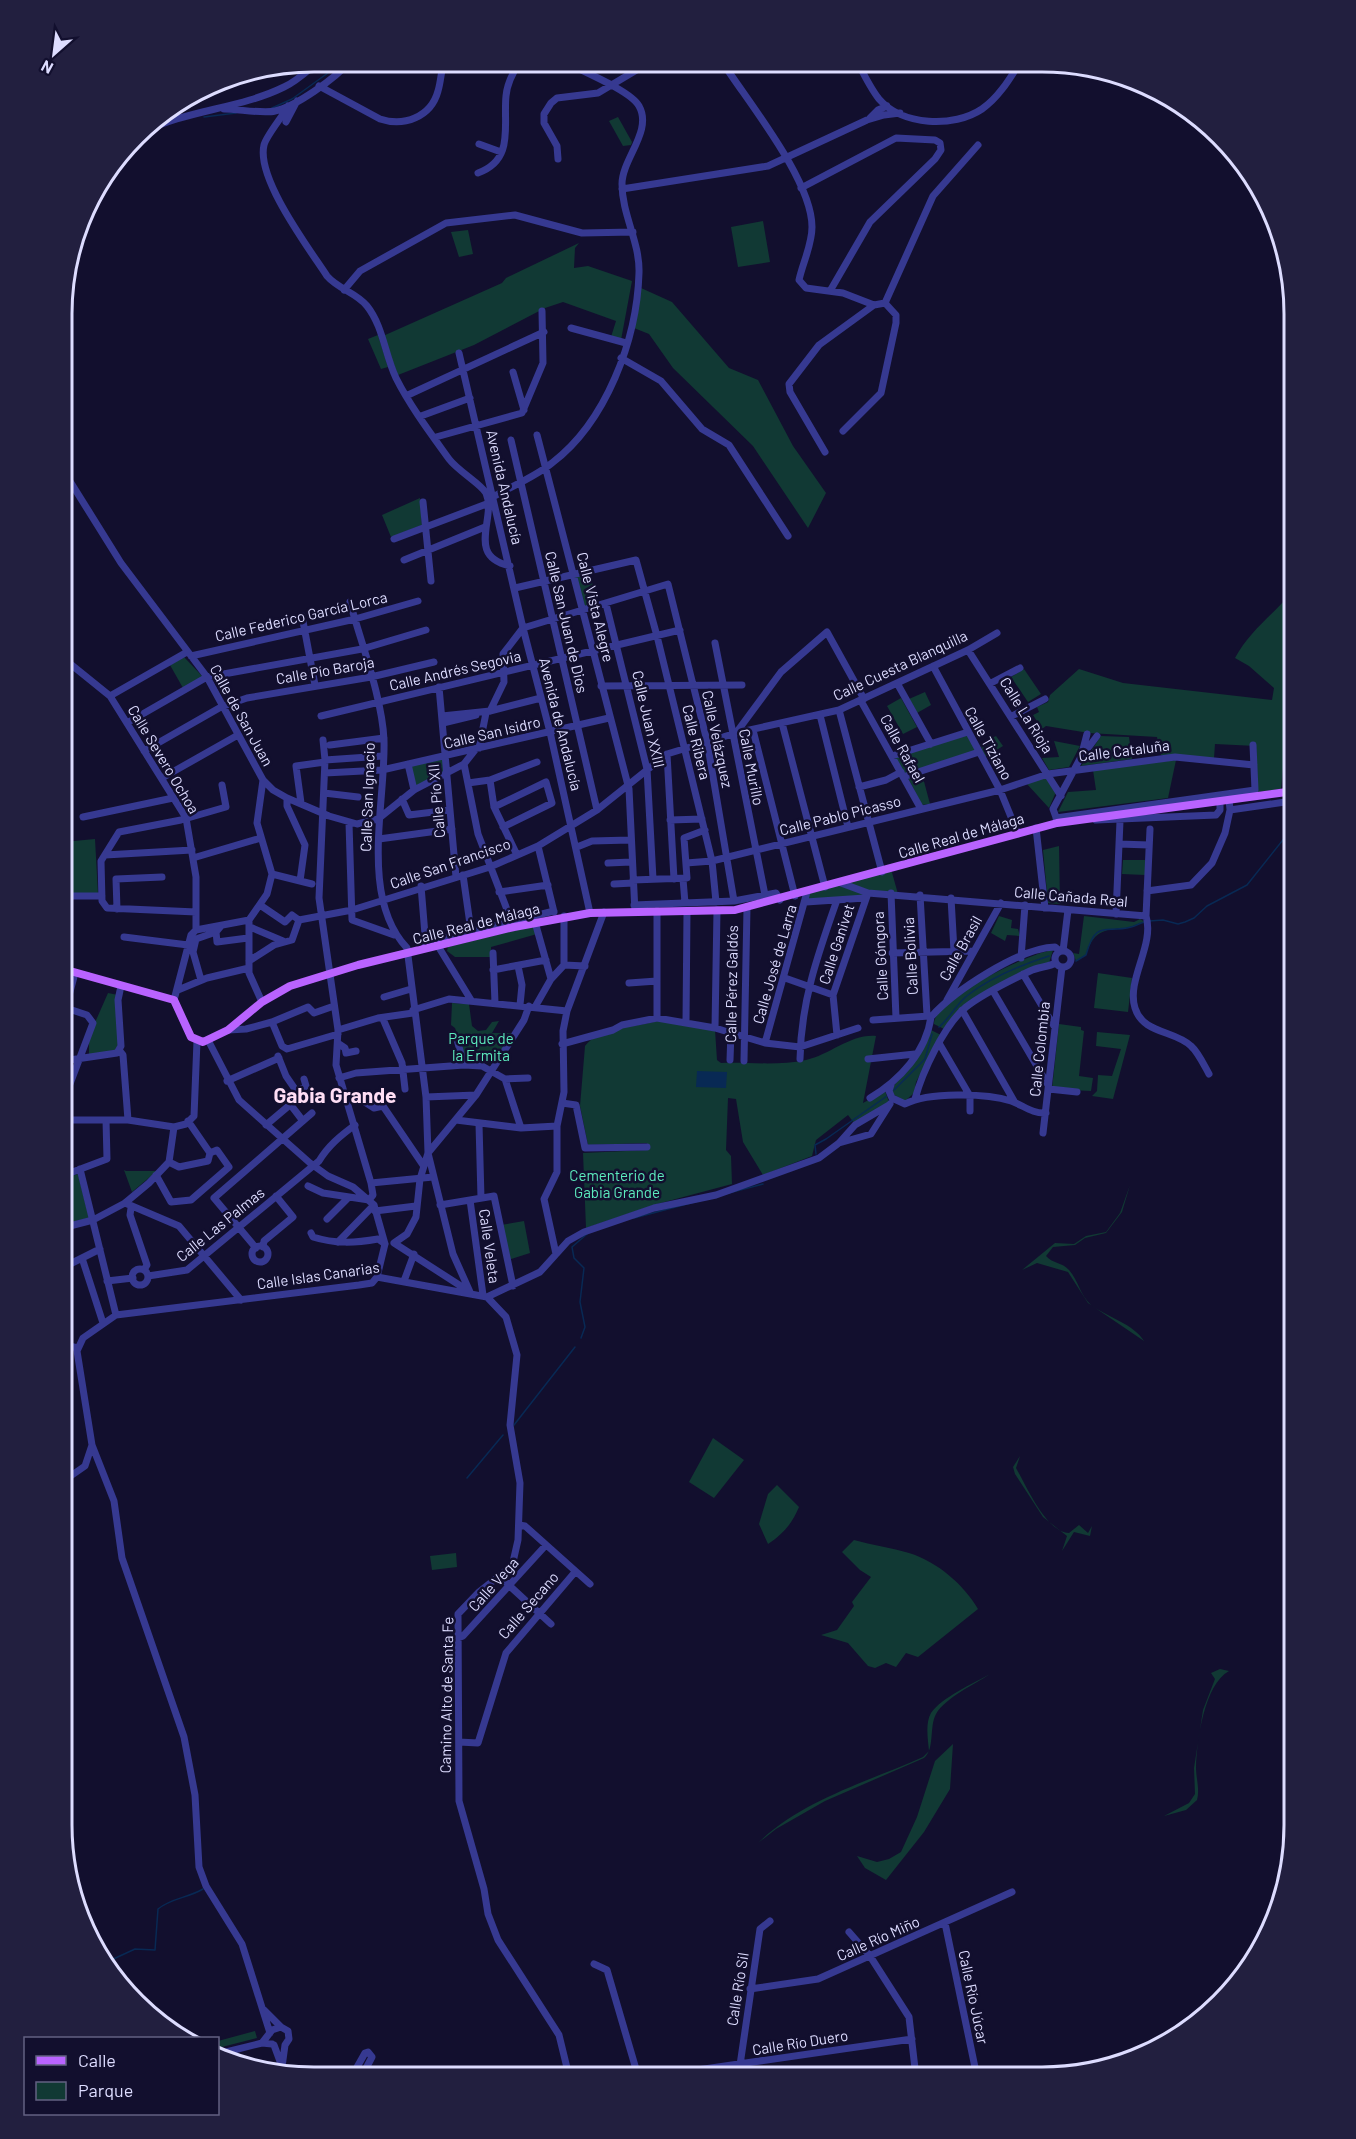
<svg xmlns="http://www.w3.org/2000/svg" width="1356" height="2139" font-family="Barlow,sans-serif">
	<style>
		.green { fill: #113934 }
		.water { fill: #082954 }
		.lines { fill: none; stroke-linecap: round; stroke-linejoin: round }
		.stream { stroke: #082954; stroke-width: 1.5 }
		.minor { stroke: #363991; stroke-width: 7 }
		.major { stroke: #b963ff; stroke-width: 8 }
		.labels { text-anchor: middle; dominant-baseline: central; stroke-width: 5; stroke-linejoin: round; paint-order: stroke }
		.street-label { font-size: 15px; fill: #dddcff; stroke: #120f2e }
		.park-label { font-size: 15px; fill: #5cebbd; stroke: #120f2e }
		.district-label { font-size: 21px; font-weight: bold; fill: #ffdef5; stroke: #120f2e }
		.rim { fill: none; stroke: #dddcff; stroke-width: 3 }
	</style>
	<rect width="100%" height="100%" fill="#120f2e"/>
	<!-- green -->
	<path class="green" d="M618,117L632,142L631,145L623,146L609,121Z
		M763,221L770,262L738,267L731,227Z
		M468,230L473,254L459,257L451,232Z
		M579,243L575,248L574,268L588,266L632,281L621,340L611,337L616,321L563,302L545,308L474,345L398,375L383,336L502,283L506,278Z
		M641,288L672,302L729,368L758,380L793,446L826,493L808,528L753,446L673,368L649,334L634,328Z
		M378,335L388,367L381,369L368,339Z
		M420,498L422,525L391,537L382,515Z
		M589,572L599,606L582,611L574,576Z
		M1294,590V743L1291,746L1285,747L1281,789L1258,792L1256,746L1215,744L1214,758L1161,755L1157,737L1089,733L1046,726L1042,729L1033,715L1039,712L1037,707L1048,702L1050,695L1079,669L1123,683L1272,700L1274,688L1249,666L1235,658C1250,630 1274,614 1294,590Z
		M184,657L203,677L183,688L170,665Z
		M1024,669L1041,694L1028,702L1011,677Z
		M925,692L931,705L917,713L909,699Z
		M901,698L917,727L903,734L887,706Z
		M967,735L976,751L905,774L895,758Z
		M996,736L1003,746L985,757L980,744Z
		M1101,736L1129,737L1132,759L1081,766Z
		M1054,741L1080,746L1069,767L1049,770L1042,758L1059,757Z
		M444,759L445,772L416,787L411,766Z
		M1176,760L1168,798L1058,812L1068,792L1096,790L1093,770Z
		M922,774L930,804L922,805L908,778Z
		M1046,777L1056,792L1049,808L1027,784Z
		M95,839L98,894L63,895V842Z
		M1059,846L1060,904L1048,903L1043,850Z
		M1123,860H1145V875L1122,874Z
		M891,869L898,894L868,893L865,898L806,902L807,892Z
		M999,916L1012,920L1011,928L1018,929L1020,936L1007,935L1005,941L991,933Z
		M1084,916L1134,922L1140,919L1145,922C1138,923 1133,927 1126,928C1103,929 1093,932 1086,955L1076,961L1073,953L1079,954Z
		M534,926L537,934L491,947V957H455L447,951L448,947Z
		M1053,950L1049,963L998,986L944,1029L934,1024C933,999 1029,953 1053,950Z
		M1098,973L1132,978L1128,1012L1094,1008Z
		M108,993L118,995L119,1043L115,1050L89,1055V1044L86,1043Z
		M452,1003L469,1004L472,1026L478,1031L486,1030L492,1022L499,1021L492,1033H514L493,1061L467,1062L455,1028L451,1025Z
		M658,1021L715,1030L717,1060L721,1063C748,1062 779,1066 806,1060C830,1055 850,1034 876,1036L863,1103L885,1091L889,1102L854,1123L848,1115L816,1140L812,1156L763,1175L743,1142L736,1099L728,1098L726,1150L731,1156L732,1184L657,1204L586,1228L583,1153L647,1150V1143L588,1145L580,1106L585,1046C599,1027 636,1027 658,1021Z
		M1059,1024L1081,1027V1030L1084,1031L1079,1076L1093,1078L1091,1091L1052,1089Z
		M931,1030L941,1035L916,1082L914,1093L905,1101L891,1093L895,1084L908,1071Z
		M1097,1032L1130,1035L1113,1099L1092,1096L1097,1091L1098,1075L1112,1076L1121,1049L1096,1046Z
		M124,1170L126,1171H157L132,1192Z
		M78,1174L89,1218L62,1224V1179Z
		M1130,1185L1122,1212L1106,1233L1085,1238L1075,1245L1053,1247L1046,1256C1053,1264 1062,1262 1069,1270C1078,1280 1080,1295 1091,1305C1107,1317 1134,1324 1144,1341L1088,1303L1068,1272L1037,1263L1022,1270L1055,1243L1074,1244L1086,1236L1106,1232L1120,1213Z
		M524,1221L530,1253L508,1260L501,1225Z
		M713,1438L744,1460L714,1498L689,1482Z
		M1020,1456L1016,1468C1027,1487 1046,1532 1069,1533L1079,1525L1088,1533L1092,1526L1090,1536L1074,1532L1062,1551L1067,1536L1043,1517L1015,1474L1013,1467Z
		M777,1485L799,1507C792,1524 783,1534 768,1544L759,1524L768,1494Z
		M854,1540C872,1545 892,1548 909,1553C938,1562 964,1585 978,1609L918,1657L906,1653L896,1667L886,1663L875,1668L868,1666L848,1643L821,1635L837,1630L854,1606L852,1602L871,1577L860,1570L842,1552Z
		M456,1553L457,1567L432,1570L430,1556Z
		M1220,1669L1229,1671C1204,1685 1197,1740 1196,1767C1196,1779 1200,1789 1197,1800L1186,1810L1164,1816L1189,1803L1195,1794L1194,1768L1203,1710L1215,1679L1211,1673Z
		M990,1674C974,1685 946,1697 936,1714C929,1727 935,1749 924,1758L825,1801L776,1829L758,1843C802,1800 867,1782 923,1757L929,1751C928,1740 925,1723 931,1713C941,1698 974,1683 990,1674Z
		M953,1744L950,1789L924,1832L886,1880L865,1868L857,1856L877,1862L889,1859L901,1852L917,1817L935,1761Z
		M255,2031L257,2038L218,2048V2041Z"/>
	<!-- water -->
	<path class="water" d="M697,1071L727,1072L726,1088L696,1087Z"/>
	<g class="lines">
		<!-- stream -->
		<path class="stream" d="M272,108L292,99L343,62
			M171,112V110
			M204,117L236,113
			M132,144L157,130
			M1149,921L1163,920L1178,924L1185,922L1194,918L1207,906L1247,885L1294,826
			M1076,961L1086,955C1096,919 1105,934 1131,927C1136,926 1139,923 1145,922
			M939,1027C950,1018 956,1004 968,995C991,977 1021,965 1049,956
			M894,1090L925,1059L932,1034
			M816,1154L815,1145L826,1139L887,1096
			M634,1218L763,1184
			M581,1338L585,1327L580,1302L584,1268L574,1258L572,1247L587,1234
			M514,1425L575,1347
			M467,1478L503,1435
			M113,1977L107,1965L109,1961L135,1949L155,1950L158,1909C171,1898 188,1898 203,1889"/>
		<!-- minor -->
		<path class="minor" d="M723,63C748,102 812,180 812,227C812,245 803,262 799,280L806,288L843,293L874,305L885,303L933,196L978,145
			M858,63C864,75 871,89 879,99C902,126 954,128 982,109C998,98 1009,80 1019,64
			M319,86L380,119C404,127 431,117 438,91C441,81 441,71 444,62
			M288,106C283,116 266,136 264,145C256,178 308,247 327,276C338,289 357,293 367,306C383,326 385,355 396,378C410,406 431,434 449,459C458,471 481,484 486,493C497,518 465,556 510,566
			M224,109C238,109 263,114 275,111C295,107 336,78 349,62
			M870,118L878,110L887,106
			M286,122L297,101
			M141,133C186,110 239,109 284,87C297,81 307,71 318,62
			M479,144L501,152
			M558,159L557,146L544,123V114L551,103L557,98L598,93L650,62
			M478,173C515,160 503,125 506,96C507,84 513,72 520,62
			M801,188L896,138L935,140L940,143L941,150L935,159L870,222L830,291
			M622,189L768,166L867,120L884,115L900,113
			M344,290L360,271L446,223L515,215L582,233L633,232
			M571,328L626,343
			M459,353L523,628L550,732L590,913
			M621,358L661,381L702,429L729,445L788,536
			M513,372L524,410
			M408,395L544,332
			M421,416L470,398
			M843,431L881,393L896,323V315L885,303
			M537,435L629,789L635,912
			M436,437L522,413L543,363L542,311
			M511,440L597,810
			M825,452L790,392L789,384L819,345L874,305
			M63,470L121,563L207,677L263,780L273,790L287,798L329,816L357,824L378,819L414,790L464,764L475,750
			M493,497C512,486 535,477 552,463C606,422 637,340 639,273C640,242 622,215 622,184C622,159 653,131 639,106C631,91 582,71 565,62
			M423,502L431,581
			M394,539L489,503
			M404,560L485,527
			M515,588L636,560L657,636L712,861L716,902
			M350,602C361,643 382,697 384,740C386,802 359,897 407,948L426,1097L428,1153L420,1179L416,1217L407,1234L394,1243
			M606,604L647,769L653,879
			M302,616L315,685
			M523,628L668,584L707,741L734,901
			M715,643L765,895
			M968,650L1061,796
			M191,656L355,619L418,601
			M63,658L110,696L186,818L196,877V930L191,935L174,1000
			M933,666L1000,790L1018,834
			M897,683L931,744
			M991,683L1020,668
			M601,686L742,685
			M439,687L456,877
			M110,696L187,652
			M861,701L921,809
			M839,710L882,872
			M490,711L504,682L503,654L523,628
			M820,715L848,827
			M321,716L680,630
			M442,716L490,711L541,698
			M1012,716L1045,699
			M127,723L207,677L362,649L426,630
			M443,723L476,715
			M782,723L825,887
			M753,730L795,896
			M736,733L781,672L827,632L864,699
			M323,740L325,760L319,898L338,1030L336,1065L371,1183L373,1195L369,1200
			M330,745L384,738
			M479,748L486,713
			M144,751L221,707L247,698L371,677L434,662
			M667,754L674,879
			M892,756L968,732
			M1082,756L1097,736
			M325,760L383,756
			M408,764L414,790
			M464,764L478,834L511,920
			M325,773L382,770L609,718
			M903,777L979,752
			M162,778L238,735
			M490,780L494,807L517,855
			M468,783L490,780L537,762
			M859,787L886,780L901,772
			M324,793L358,797
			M287,798V806L305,845L300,881
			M402,799L409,815L450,810
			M301,803L296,766L325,762
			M494,807L546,782L552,803L503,827
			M1230,810L1292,801
			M83,817L173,798
			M1056,818L1255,790L1253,745
			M670,820L702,819
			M1057,820L1053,809L1081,757L1087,734
			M1096,820L1216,815L1220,810V800
			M349,823L352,920L394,935
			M1036,828L1045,908
			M1150,829L1146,916C1155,945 1126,980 1135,1008C1143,1034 1174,1030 1191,1046C1198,1052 1204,1065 1209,1074
			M379,839L452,829
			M1119,844L1149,845
			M538,846L554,912
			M577,847L592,841L630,840
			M105,855L192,850
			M193,858L261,838
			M608,863L631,862
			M686,863L712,861L1000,790L1048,774L1175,757L1254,765
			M272,874L312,884
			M463,875L471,931
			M683,879L685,903
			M633,880L687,878L684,838L705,830
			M841,883L868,893L1146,916
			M614,884L633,883
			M421,886L426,947
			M1147,891L1191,885L1212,863L1225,833L1230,810L1229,799
			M499,892L548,885
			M891,893L896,1018
			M920,895L927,1015
			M951,898L954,951
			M806,902L865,898
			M63,903L64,896H102
			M260,905L285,922L292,915L299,920
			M634,905L734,901L776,893L780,900
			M117,909L116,879L162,877
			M657,911V1018
			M196,912L107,908L102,901L101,861L119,832L181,820L226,807L222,785
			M1116,914L1120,821
			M564,916V965
			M249,920L267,894L272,874L257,823L263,780
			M249,920V973L262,1002
			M535,922L551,979
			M250,927L283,941
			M196,930L249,920
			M216,932L217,942L248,938
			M124,937L188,945
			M427,942L554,911
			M438,946L471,1000
			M1063,951L1068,910
			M1055 959a8 8 0 1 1 16 0a8 8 0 1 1-16 0Z
			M493,953L495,1003
			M892,953L973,951
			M1021,958L1025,905
			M249,961L274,945L292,940L299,920L352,910L490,867L538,846L597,810L667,754L736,733L839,710L968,650L997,633
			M518,966L522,985L520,1005
			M493,970L546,960
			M1023,974L1054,1026
			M785,978L833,995
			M201,980L193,952L196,939L216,932L221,926
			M629,983L657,981
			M178,990L207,978L249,968
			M993,991L1048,1085
			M384,997L411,989
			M947,1000L1001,903
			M535,1007L551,979L564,965L585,966
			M413,1010L449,999L567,1011
			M962,1010L1014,1101
			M63,1018L75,973
			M383,1019L402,1063L405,1089
			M873,1020L929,1016
			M272,1022L308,1007L314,1013L334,1006
			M686,1023L687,911
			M715,1028L717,910
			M228,1030L246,1029L272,1022L282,1046L287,1049L338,1034
			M338,1030L378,1018L413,1013
			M837,1035L833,995L868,893
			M456,1036L464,1065
			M208,1040L239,1100L310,1163L328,1176L353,1187L374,1205L385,1244
			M765,1043L807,892
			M939,1043L970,1096V1111
			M339,1044L345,1048L346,1053L356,1051
			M562,1044L613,1030L622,1025L657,1018L715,1028L765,1043L800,1047L858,1028
			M119,1050L123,1055L128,1120
			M278,1056L286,1076L297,1092
			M800,1059C801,1001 818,954 837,900
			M868,1059L915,1054
			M730,1060L731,1032
			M63,1061L117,1053L121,1046L118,1000L121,986
			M744,1061L747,908
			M339,1078L356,1073L464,1065L482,1066L505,1079L521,1128
			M505,1079L528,1078
			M227,1081L279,1058
			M891,1085L889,1091L892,1098L905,1104C928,1092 986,1093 1011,1101C1023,1105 1032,1114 1046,1113
			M1049,1089L1077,1092
			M297,1092L306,1086L304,1079
			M345,1097H357L374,1108L383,1106L423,1165
			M426,1097L476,1095
			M870,1098C900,1080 926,1052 931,1017C954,991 1019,948 1055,947L1060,951
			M915,1099C922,1073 944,1025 966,1007C984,993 1009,981 1030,971C1038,967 1048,967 1056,963
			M562,1103L576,1105L585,1148L647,1147
			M290,1104L303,1121
			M62,1105L93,1023L87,1015L66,1008
			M62,1120H128L174,1127
			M456,1120L521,1128L557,1126
			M188,1121L210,1153
			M479,1124L481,1198
			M266,1125L298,1098L297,1092
			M174,1127L186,1124L194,1116L197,1041
			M1043,1133L1062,967
			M839,1143L871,1134L890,1104
			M428,1153L476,1095L524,1020L529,1006
			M428,1153L453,1254L470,1292
			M80,1169L116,1315
			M156,1175L171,1202L191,1200L229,1167L217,1150L210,1153L208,1161L179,1167L169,1162
			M62,1176L107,1159L106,1120
			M371,1183L433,1177
			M308,1186L323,1193L369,1200
			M470,1200L483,1295
			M125,1203L179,1226L241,1300
			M440,1205L494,1196L513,1286
			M131,1208L130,1215L147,1265L144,1270
			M375,1211L416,1206
			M327,1219L347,1199
			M62,1228L93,1220L125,1203L149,1183L169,1162L174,1127
			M311,1233L313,1237C335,1244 355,1243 378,1239L385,1244
			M338,1242L374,1205
			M394,1243L467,1290
			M252 1254a8 8 0 1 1 16 0a8 8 0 1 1-16 0Z
			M263,1247L264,1241L293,1217L276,1196
			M256,1248L214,1198L312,1113
			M556,1254L544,1199L557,1172V1126L564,1092L563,1031L567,1011L604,912
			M82,1258L103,1323
			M62,1268L100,1249
			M132 1277a8 8 0 1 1 16 0a8 8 0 1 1-16 0Z
			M148,1276L187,1270L319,1161C328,1146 340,1136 355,1125
			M377,1277L385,1244
			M107,1281L133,1278
			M404,1281L414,1254
			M487,1297L506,1317L517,1355L510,1425L520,1483L518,1540L513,1562L508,1569L479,1592L458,1614L459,1801L484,1889L488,1914L498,1940L559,2035L569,2076
			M62,1350L69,1346L78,1348
			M62,1482L85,1466L92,1445
			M519,1525L525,1526L590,1584
			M500,1577L551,1624
			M458,1638L463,1636L546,1545
			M459,1742L478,1743L506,1653L575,1572
			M945,1923L977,2077
			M849,1932L870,1956L909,2017L916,2077
			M594,1964L607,1970L638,2076
			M750,1989L818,1979L1012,1892
			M264,2010L281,2027
			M270,2033L242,1944L206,1886L199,1867L195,1795L184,1737L122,1558L114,1501L92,1445L77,1351L83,1338L116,1315L359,1285L372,1283L377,1277L487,1297L540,1272L568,1241L584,1232L654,1208L716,1195L819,1158L839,1143L855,1125L889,1105
			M262,2043L272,2030L281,2027L288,2031L289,2039L285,2045L282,2067
			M274,2045L285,2075
			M218,2054L262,2043L272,2044
			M740,2065L760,1929L770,1921
			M329,2076H333
			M352,2076L365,2053L368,2052L372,2057L362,2076
			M656,2076L912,2039"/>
		<!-- major -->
		<path class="major" d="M63,969L174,1000L191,1037L203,1042L228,1030L262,1002L290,986L358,965L514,927L590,913L735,910L1057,823L1294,791"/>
	</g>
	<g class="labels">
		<!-- street labels -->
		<g class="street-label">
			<text transform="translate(505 487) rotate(77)">Avenida Andalucía</text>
			<text transform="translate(596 607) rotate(76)">Calle Vista Alegre</text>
			<text transform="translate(301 616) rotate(-13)">Calle Federico García Lorca</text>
			<text transform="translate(567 622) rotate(77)">Calle San Juan de Dios</text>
			<text transform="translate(900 665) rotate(-25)">Calle Cuesta Blanquilla</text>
			<text transform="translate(325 670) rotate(-10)">Calle Pío Baroja</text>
			<text transform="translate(455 670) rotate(-13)">Calle Andrés Segovia</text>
			<text transform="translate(242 715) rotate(61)">Calle de San Juan</text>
			<text transform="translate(1027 715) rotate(58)">Calle La Rioja</text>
			<text transform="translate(649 719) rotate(77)">Calle Juan XXIII</text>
			<text transform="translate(561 724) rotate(76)">Avenida de Andalucía</text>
			<text transform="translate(492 732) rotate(-13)">Calle San Isidro</text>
			<text transform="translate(718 739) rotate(78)">Calle Velázquez</text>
			<text transform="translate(697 742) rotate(76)">Calle Ribera</text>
			<text transform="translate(989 743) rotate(61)">Calle Tiziano</text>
			<text transform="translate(903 748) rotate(61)">Calle Rafael</text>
			<text transform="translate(1124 750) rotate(-7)">Calle Cataluña</text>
			<text transform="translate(164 759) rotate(59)">Calle Severo Ochoa</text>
			<text transform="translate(752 767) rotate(79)">Calle Murillo</text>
			<text transform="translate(367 797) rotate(-88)">Calle San Ignacio</text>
			<text transform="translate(436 801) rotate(-95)">Calle Pío XII</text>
			<text transform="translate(840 815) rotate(-14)">Calle Pablo Picasso</text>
			<text transform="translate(961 835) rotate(-16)">Calle Real de Málaga</text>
			<text transform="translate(450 863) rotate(-19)">Calle San Francisco</text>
			<text transform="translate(1071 896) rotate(5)">Calle Cañada Real</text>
			<text transform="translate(476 923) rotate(-14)">Calle Real de Málaga</text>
			<text transform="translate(836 944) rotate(-72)">Calle Ganivet</text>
			<text transform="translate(960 948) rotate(-61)">Calle Brasil</text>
			<text transform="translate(880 956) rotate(-93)">Calle Góngora</text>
			<text transform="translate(910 956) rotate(-93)">Calle Bolivia</text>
			<text transform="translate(774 964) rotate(-74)">Calle José de Larra</text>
			<text transform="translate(731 984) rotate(-89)">Calle Pérez Galdós</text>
			<text transform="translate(1039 1049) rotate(-84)">Calle Colombia</text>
			<text transform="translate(220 1224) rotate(-39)">Calle Las Palmas</text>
			<text transform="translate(490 1246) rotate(82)">Calle Veleta</text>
			<text transform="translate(318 1275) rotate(-8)">Calle Islas Canarias</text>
			<text transform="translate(493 1584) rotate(-48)">Calle Vega</text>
			<text transform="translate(528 1605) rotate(-49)">Calle Secano</text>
			<text transform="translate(446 1695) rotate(-89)">Camino Alto de Santa Fe</text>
			<text transform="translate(878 1938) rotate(-24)">Calle Río Miño</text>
			<text transform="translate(737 1989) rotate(-81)">Calle Río Sil</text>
			<text transform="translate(974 1997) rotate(78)">Calle Río Júcar</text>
			<text transform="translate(800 2042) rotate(-9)">Calle Río Duero</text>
		</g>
		<!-- park labels -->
		<g class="park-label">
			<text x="481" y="1038">Parque de<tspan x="481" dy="17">la Ermita</tspan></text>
			<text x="617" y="1175">Cementerio de<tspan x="617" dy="17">Gabia Grande</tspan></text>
		</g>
		<!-- district labels -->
		<g class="district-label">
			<text x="335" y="1094">Gabia Grande</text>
		</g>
	</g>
	<!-- crop -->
	<path d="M0 0H1356V2139H0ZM314 72H1042A242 242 0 0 1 1284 314V1825A242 242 0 0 1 1042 2067H314A242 242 0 0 1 72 1825V314A242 242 0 0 1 314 72Z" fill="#221f3f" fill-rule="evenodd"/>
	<path class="rim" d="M314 72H1042A242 242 0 0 1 1284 314V1825A242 242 0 0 1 1042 2067H314A242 242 0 0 1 72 1825V314A242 242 0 0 1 314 72Z"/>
	<!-- legend -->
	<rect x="24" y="2037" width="195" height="78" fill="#120f2e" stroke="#636182" stroke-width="1.5"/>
	<rect x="36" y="2056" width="30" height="9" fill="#b963ff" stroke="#636182" stroke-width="1.5"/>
	<text x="78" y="2067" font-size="18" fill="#dddcff">Calle</text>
	<rect x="36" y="2082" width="30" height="18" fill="#113934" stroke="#636182" stroke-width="1.5"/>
	<text x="78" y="2097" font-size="18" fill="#dddcff">Parque</text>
	<!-- north arrow -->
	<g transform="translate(54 54) rotate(208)" stroke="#120f2e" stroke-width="4.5" paint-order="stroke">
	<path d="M0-4.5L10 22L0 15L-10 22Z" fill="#dddcff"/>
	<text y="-9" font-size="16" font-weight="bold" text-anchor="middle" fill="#dddcff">N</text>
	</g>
</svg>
